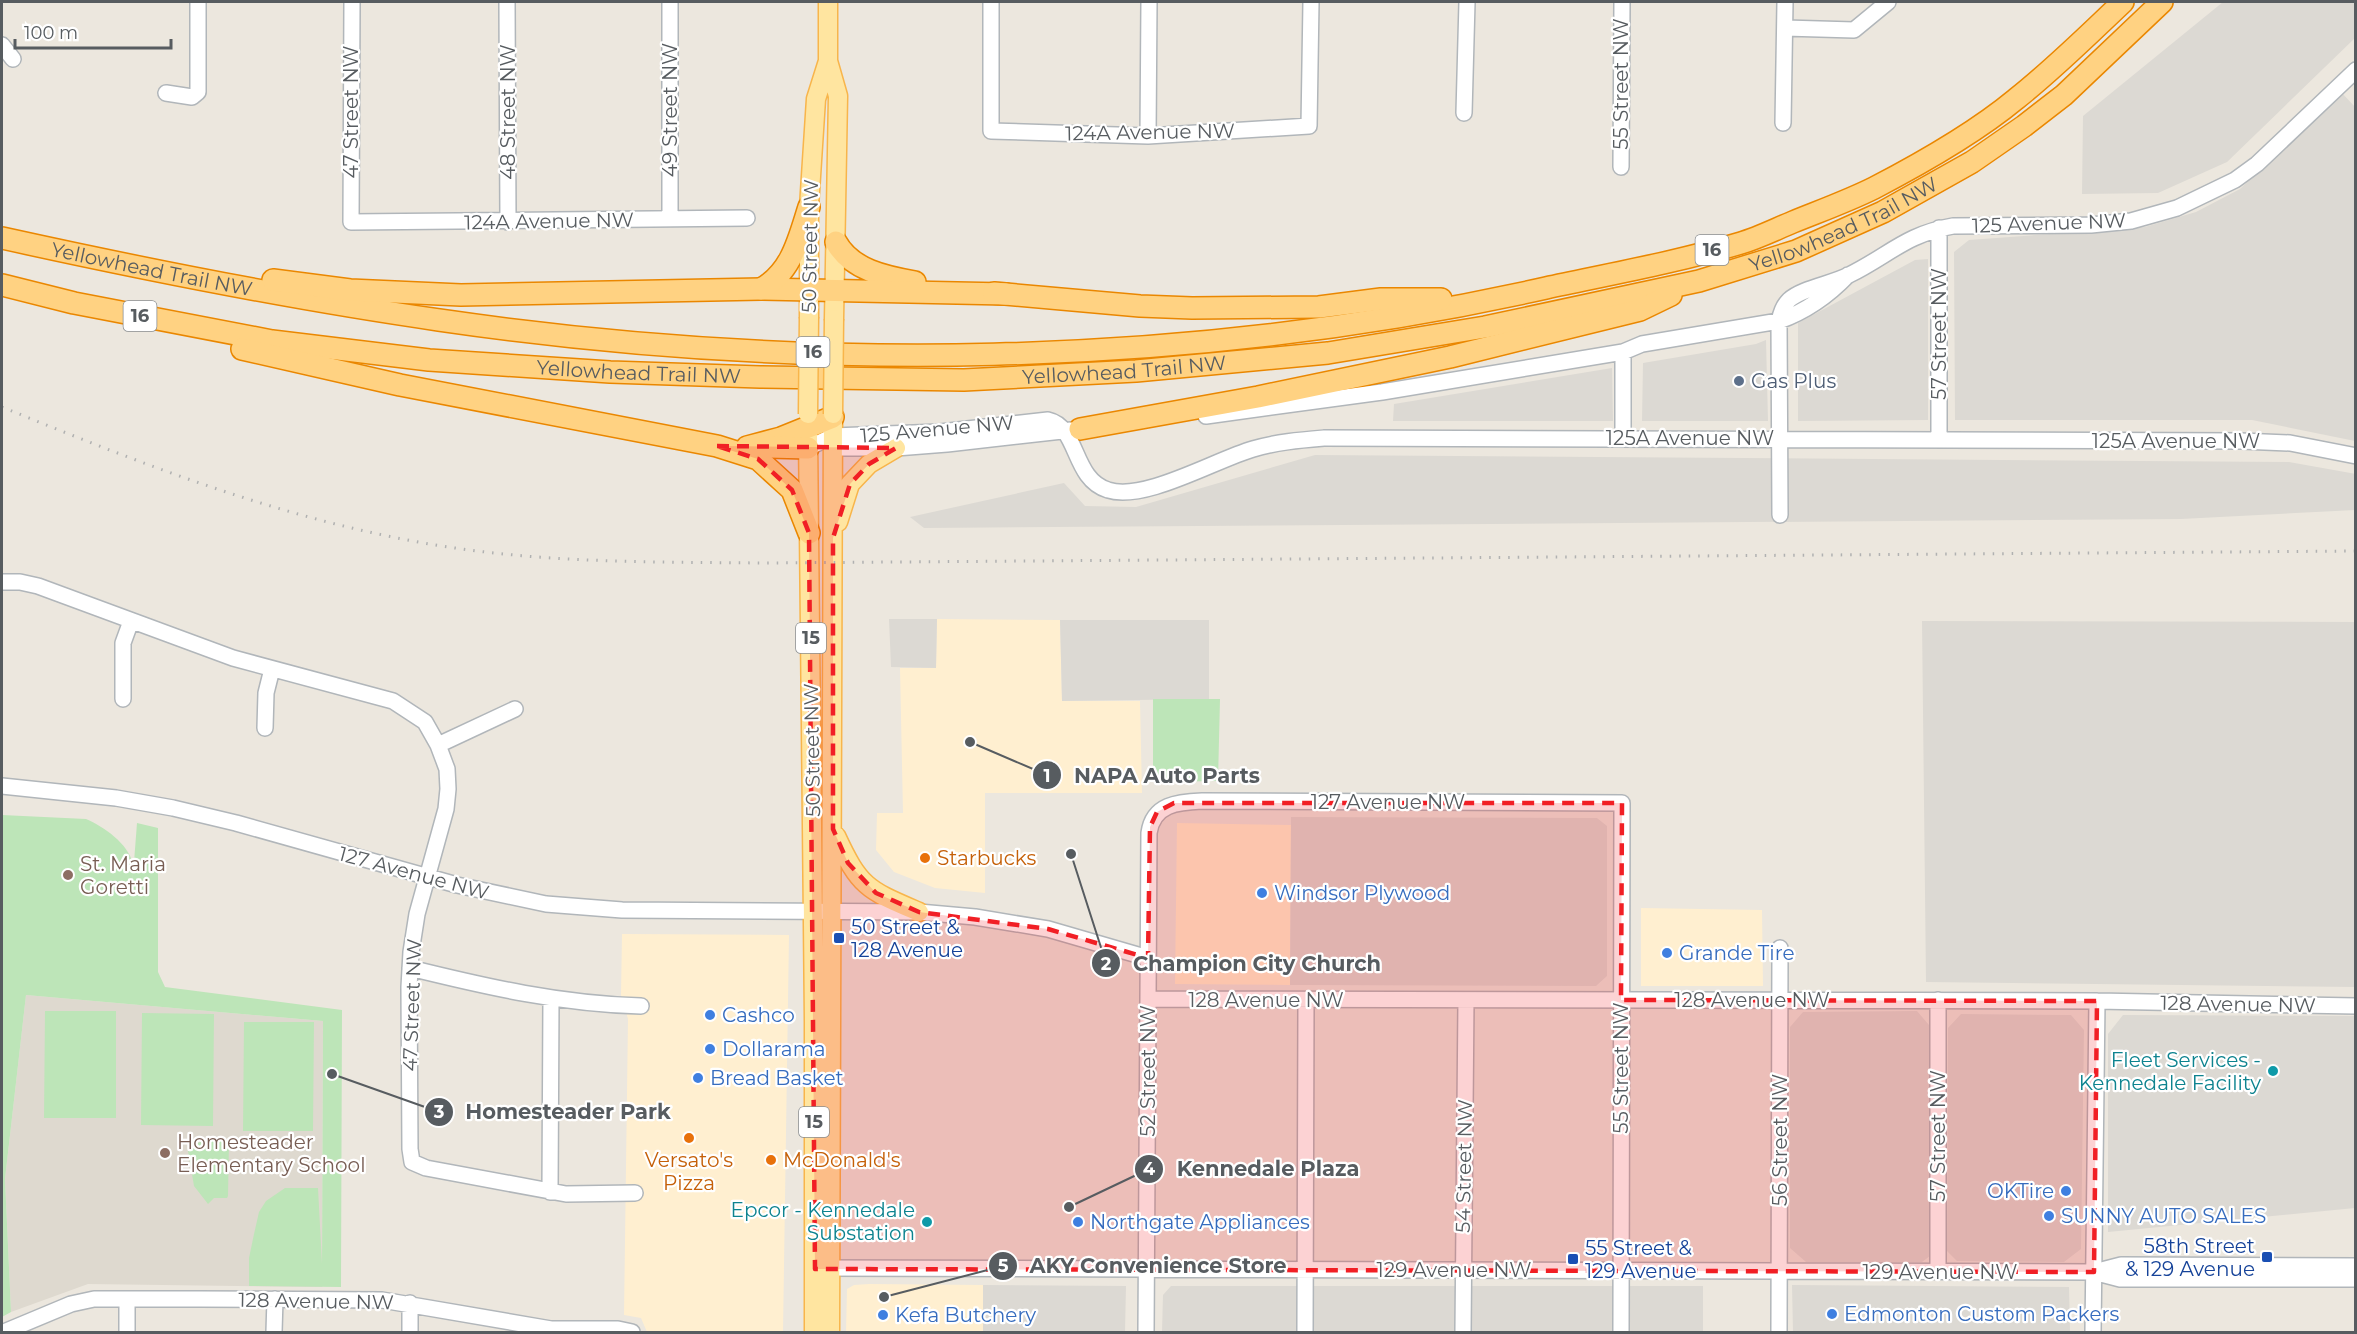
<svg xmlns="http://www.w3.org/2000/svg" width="2357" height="1334" font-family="Montserrat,sans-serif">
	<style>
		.commercial { fill: #ffefd0 }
		.industrial { fill: #dcd9d3 }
		.education { fill: #ded9cf }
		.green { fill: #bde5b8 }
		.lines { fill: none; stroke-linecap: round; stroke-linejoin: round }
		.minor-casing { stroke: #b1b6ba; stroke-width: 18 }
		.major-casing { stroke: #f8b54b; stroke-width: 21 }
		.highway-casing { stroke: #ea8700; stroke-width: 24 }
		.minor { stroke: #fff; stroke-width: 15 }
		.major { stroke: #ffe5a0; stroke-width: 18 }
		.highway { stroke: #ffd282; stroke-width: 21 }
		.rail { stroke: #b0b1b1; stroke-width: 3; stroke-dasharray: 1.5 8; stroke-linecap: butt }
		.major-bridge-casing { stroke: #f8b54b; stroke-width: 21; stroke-linecap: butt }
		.major-bridge { stroke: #ffe5a0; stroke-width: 18 }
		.marked { fill: #f11f25; fill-opacity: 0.2; stroke: #f11f25; stroke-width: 4.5; stroke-dasharray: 12 8; stroke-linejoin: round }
		.service-dot { fill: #5c6f8a; stroke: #fff; stroke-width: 2 }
		.food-dot { fill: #e8710a; stroke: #fff; stroke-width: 2 }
		.education-dot { fill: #8d6e63; stroke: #fff; stroke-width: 2 }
		.shop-dot { fill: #3f7fe0; stroke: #fff; stroke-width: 2 }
		.transit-dot { fill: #1a4fb4; stroke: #fff; stroke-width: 2 }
		.culture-dot { fill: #0f9aa8; stroke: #fff; stroke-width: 2 }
		.labels { text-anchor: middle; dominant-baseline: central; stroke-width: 4.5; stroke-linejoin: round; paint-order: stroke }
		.shield { fill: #fff; stroke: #898d90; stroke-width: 1.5 }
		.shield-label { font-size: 18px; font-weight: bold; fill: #575c60 }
		.street-label { font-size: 20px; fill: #575c60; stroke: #fff }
		.service-label { font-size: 20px; fill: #4e5e75; stroke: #fff; text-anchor: start }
		.food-label { font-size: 20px; fill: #c56008; stroke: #fff; text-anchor: start }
		.education-label { font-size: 20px; fill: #785e54; stroke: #fff; text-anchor: start }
		.shop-label { font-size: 20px; fill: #366cbe; stroke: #fff; text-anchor: start }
		.transit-label { font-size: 20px; fill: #164399; stroke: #fff; text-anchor: start }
		.culture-label { font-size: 20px; fill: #0d838f; stroke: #fff; text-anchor: end }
		.leader { fill: none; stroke: #575c60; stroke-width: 2 }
		.callout-dot { fill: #575c60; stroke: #fff; stroke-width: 2 }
		.mark-label { font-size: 18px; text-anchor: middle; font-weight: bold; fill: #fff }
		.callout-label { font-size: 21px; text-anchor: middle; font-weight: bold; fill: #575c60; stroke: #fff; stroke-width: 4.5; stroke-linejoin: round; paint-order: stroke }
	</style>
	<rect width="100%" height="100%" fill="#ece7de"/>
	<!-- commercial -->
	<path class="commercial" d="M937,619L1060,620L1062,701H1140L1142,793H985V893L935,888L894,872L876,850L877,813H903L900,668H936Z
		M1177,823L1291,825L1290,985L1175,984Z
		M1641,908L1762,910L1763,986H1641Z
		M622,934L789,935L783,1332H647L641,1318L624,1315L628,1019L621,995Z
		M869,1284L983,1285V1332H846L847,1289L854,1285Z"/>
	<!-- industrial -->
	<path class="industrial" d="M2223,2H2355V38L2227,162L2158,193L2082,194L2083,116Z
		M2341,92L2356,108L2355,441L2252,420H1955L1954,252L1969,240L2145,227L2196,212L2240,189Z
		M1928,259V420L1798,421V323L1915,260Z
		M1766,340L1768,421H1642L1643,363L1756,344Z
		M1612,368L1613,421H1393L1394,404Z
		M1315,455L2289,462L2356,474L2355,510L2181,519L924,528L910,517L1064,483L1085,506L1136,507Z
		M889,619H937L936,668L891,667Z
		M1060,620H1209V699L1062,701Z
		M1922,621L2355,622V987L1926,982Z
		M1291,817L1597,818L1607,826V976L1596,986L1290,985Z
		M1917,1011L1929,1025L1930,1256L1922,1262H1806L1790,1248V1027L1803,1012Z
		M1961,1014L2071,1015L2084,1030L2081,1249L2064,1262L1957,1261L1947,1251L1948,1028Z
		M2123,1015L2355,1016V1208L2108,1232V1034Z
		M983,1285L1126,1286L1125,1332H983Z
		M1792,1285L2069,1287L2070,1332H1793Z
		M1171,1286H1703V1332H1162L1163,1295Z"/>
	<!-- education -->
	<path class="education" d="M26,995L323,1021L322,1287L88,1284L11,1312L5,1179Z"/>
	<!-- green -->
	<path class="green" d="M1153,699H1220L1218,781L1153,782Z
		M2,815L86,819C104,827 128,843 133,864C134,871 132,881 132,888L137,823L158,828V972L165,987L342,1010L341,1287L249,1286V1258L254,1234L259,1212L266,1201L285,1188H318L322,1264L323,1021L26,995L5,1179L11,1312L2,1317Z
		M45,1011H116V1118H44Z
		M142,1013L214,1014L213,1126L141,1125Z
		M244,1022H314L313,1131H243Z
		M229,1140L228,1196L227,1198H214L208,1204L194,1186L188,1151L190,1146L203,1141Z"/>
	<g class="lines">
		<defs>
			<path id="minor" d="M352,2L351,222L747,218
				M507,2L508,222
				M670,2V219
				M991,2V131L1148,136L1309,126L1311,2
				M1785,28L1854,30L1888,2
				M2,45L13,59
				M166,93L192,97L198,92V2
				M1464,113L1467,2
				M1783,123L1785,2
				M1148,136L1149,2
				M1621,167L1622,2
				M1939,228V439
				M1206,416L1382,392L1623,352L1642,344L1779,321C1807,311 1828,296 1848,275
				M1623,438V352
				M808,448L833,436L940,432L1048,420C1079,427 1072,479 1108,490C1144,502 1215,460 1253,449C1276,442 1301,440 1325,438L2241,441L2290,443L2356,456
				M833,448H896L947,444L1071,430
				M1780,515L1779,321C1781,313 1783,306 1789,300C1802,288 1832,284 1849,275C1888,256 1906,234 1953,226L2091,225L2131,221L2177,208L2235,180L2257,164L2356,70
				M2,582H20L38,586L233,658L393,701L425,722L438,745L515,709
				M123,699V643L131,621
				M265,728L266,693L272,669
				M438,745L447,769L448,789L446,809L417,914L411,952L409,987L410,1149L412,1162L426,1168L566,1194L635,1193
				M2,786L116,798L173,808L236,823L457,885L546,904L622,910L919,912L975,917L1048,929L1148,958
				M410,968C487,987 561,1004 641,1006
				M1148,999L2097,1001L2356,1006
				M1938,1000V1272
				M550,1192L551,999
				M820,1268L2094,1272L2121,1265L2356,1266
				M2097,1273L2120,1279H2356
				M4,1332L71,1304L94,1299H199L382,1300L551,1329H618L632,1332
				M127,1332V1299
				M274,1332L275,1299
				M410,1332V1303
				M1146,1332L1149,833C1153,804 1178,802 1202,801L1622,803L1621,1332
				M1305,1332L1306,1000
				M1463,1332L1466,1000
				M1779,1332L1780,948
				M2093,1332L2097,1001"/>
			<path id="major" d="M828,2V61L838,96L834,319
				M809,317V207L816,99L828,61
				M808,434L814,1021V1332
				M838,522L850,484L869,464L896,448
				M836,836C860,888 868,890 919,912
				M830,1332L833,414"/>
			<g id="highway">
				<path id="s1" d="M2,238C147,270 292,299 439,320C804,373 1185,369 1546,288C1611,274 1677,262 1741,243C1758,238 1776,229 1793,222C1820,211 1848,201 1874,188C1922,163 1975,133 2016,99C2054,69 2088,35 2123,2"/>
				<path d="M836,242C851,270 886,277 915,282"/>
				<path d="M273,280L350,290L461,295L761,289L1006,294"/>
				<path id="s2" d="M2,285L74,303L272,341L429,360L610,372L760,377L964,380L1136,371L1328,353L1485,327L1699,281L1796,251L1883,212L1972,162L2024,126L2064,95L2162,2"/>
				<path d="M761,289C792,272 799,238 809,207"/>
				<path d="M994,293L1140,306L1192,308L1319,307L1381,299H1441"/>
				<path d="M242,349L400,385L717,446L758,459L792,490L809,533"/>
				<path d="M1080,429L1258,397L1450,357L1640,310L1671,295"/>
				<path d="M747,447L781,438L833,417"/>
				<path d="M768,447L808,448"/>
			</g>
		</defs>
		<!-- minor casing -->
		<use href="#minor" class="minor-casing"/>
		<!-- major casing -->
		<use href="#major" class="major-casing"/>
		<!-- highway casing -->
		<use href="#highway" class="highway-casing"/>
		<!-- minor -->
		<use href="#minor" class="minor"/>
		<!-- major -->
		<use href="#major" class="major"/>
		<!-- highway -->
		<use href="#highway" class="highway"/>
		<!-- rail -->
		<path class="rail" d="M2,407C149,467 297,525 455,548C557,563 660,562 763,563L2356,551"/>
		<defs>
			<path id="major-bridge" d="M808,414L809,317
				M833,414L834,319"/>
		</defs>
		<!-- major-bridge casing -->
		<use href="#major-bridge" class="major-bridge-casing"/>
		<!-- major-bridge -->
		<use href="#major-bridge" class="major-bridge"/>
	</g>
	<!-- marked area -->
	<path class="marked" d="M717,446L896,448L869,464L850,484L833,538V829L848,863L876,893L919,912L1048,929L1148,958L1150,827L1157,812L1174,803H1622L1621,1000L2097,1001L2094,1272L815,1269L809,533L792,490L758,459Z"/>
	<!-- markers -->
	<circle class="service-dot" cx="1739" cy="381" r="6"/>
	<g class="food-dot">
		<circle cx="925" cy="858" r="6"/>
		<circle cx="689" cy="1138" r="6"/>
		<circle cx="771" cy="1160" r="6"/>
	</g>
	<g class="education-dot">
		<circle cx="68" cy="875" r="6"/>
		<circle cx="165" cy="1153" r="6"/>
	</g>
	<g class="shop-dot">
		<circle cx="1262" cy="893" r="6"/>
		<circle cx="1667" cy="953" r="6"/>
		<circle cx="710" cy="1015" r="6"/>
		<circle cx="710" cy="1049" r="6"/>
		<circle cx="698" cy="1078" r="6"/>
		<circle cx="2066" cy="1191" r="6"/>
		<circle cx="2049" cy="1216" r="6"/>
		<circle cx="1078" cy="1222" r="6"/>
		<circle cx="1832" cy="1314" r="6"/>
		<circle cx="883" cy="1315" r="6"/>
	</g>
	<g class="transit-dot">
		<rect x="833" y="932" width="12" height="12" rx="3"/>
		<rect x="2261" y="1251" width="12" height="12" rx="3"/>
		<rect x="1567" y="1253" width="12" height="12" rx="3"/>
	</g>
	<g class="culture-dot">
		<circle cx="2273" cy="1071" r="6"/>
		<circle cx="927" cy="1222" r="6"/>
	</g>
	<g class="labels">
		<!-- shield labels -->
		<g class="shield">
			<rect x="1695.5" y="235" width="33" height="30" rx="4.5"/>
			<rect x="123.5" y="301" width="33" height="30" rx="4.5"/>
			<rect x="796.5" y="337" width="33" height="30" rx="4.5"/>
			<rect x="796" y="623" width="30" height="30" rx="4.5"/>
			<rect x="799" y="1107" width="30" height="30" rx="4.5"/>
		</g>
		<g class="shield-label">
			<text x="1712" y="250">16</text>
			<text x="140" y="316">16</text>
			<text x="813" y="352">16</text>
			<text x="811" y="638">15</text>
			<text x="814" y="1122">15</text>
		</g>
		<!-- street labels -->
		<g class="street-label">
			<text transform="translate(1621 84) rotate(-90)">55 Street NW</text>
			<text transform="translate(670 110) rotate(-90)">49 Street NW</text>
			<text transform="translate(351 112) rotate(-90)">47 Street NW</text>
			<text transform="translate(508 112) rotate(-90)">48 Street NW</text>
			<text transform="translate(1150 132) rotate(-1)">124A Avenue NW</text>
			<text transform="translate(549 221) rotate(-1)">124A Avenue NW</text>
			<text stroke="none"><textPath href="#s2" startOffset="1868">Yellowhead Trail NW</textPath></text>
			<text transform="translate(2049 223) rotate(-2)">125 Avenue NW</text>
			<text transform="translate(810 246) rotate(-89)">50 Street NW</text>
			<text stroke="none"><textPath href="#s1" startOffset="153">Yellowhead Trail NW</textPath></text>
			<text transform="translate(1939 334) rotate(-90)">57 Street NW</text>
			<text stroke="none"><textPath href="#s2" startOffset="1130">Yellowhead Trail NW</textPath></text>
			<text stroke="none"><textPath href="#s2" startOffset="644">Yellowhead Trail NW</textPath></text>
			<text transform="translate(937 429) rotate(-5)">125 Avenue NW</text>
			<text x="1690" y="438">125A Avenue NW</text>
			<text x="2176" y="441">125A Avenue NW</text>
			<text transform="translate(812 750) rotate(-91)">50 Street NW</text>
			<text x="1388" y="802">127 Avenue NW</text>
			<text transform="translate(414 873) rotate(15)">127 Avenue NW</text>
			<text x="1266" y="1000">128 Avenue NW</text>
			<text x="1752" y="1000">128 Avenue NW</text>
			<text transform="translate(2238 1004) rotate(1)">128 Avenue NW</text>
			<text transform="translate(412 1005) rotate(-88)">47 Street NW</text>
			<text transform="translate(1621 1068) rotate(-90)">55 Street NW</text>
			<text transform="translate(1148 1071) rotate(-90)">52 Street NW</text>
			<text transform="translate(1938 1136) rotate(-90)">57 Street NW</text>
			<text transform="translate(1780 1140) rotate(-90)">56 Street NW</text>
			<text transform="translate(1464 1166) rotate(-89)">54 Street NW</text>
			<text x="1454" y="1270">129 Avenue NW</text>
			<text x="1940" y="1272">129 Avenue NW</text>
			<text transform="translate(316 1301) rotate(1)">128 Avenue NW</text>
		</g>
		<!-- service labels -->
		<g class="service-label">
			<text x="1751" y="381">Gas Plus</text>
		</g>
		<!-- food labels -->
		<g class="food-label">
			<text x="937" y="858">Starbucks</text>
			<text x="689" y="1160" text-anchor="middle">Versato's<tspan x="689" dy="23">Pizza</tspan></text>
			<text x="783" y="1160">McDonald's</text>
		</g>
		<!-- education labels -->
		<g class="education-label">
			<text x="80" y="864">St. Maria<tspan x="80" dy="23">Goretti</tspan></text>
			<text x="177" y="1142">Homesteader<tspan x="177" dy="23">Elementary School</tspan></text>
		</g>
		<!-- shop labels -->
		<g class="shop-label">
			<text x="1274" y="893">Windsor Plywood</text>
			<text x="1679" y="953">Grande Tire</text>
			<text x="722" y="1015">Cashco</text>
			<text x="722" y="1049">Dollarama</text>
			<text x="710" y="1078">Bread Basket</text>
			<text x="2054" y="1191" text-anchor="end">OKTire</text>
			<text x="2061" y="1216">SUNNY AUTO SALES</text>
			<text x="1090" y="1222">Northgate Appliances</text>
			<text x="1844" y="1314">Edmonton Custom Packers</text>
			<text x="895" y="1315">Kefa Butchery</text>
		</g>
		<!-- transit labels -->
		<g class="transit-label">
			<text x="851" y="927">50 Street &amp;<tspan x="851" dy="23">128 Avenue</tspan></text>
			<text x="2255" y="1246" text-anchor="end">58th Street<tspan x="2255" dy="23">&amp; 129 Avenue</tspan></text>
			<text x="1585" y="1248">55 Street &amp;<tspan x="1585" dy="23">129 Avenue</tspan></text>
		</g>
		<!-- culture labels -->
		<g class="culture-label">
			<text x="2261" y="1060">Fleet Services -<tspan x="2261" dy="23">Kennedale Facility</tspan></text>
			<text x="915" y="1210">Epcor - Kennedale<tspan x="915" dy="23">Substation</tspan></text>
		</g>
	</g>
	<!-- callouts -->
	<path class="leader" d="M970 742L1047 775M1071 854L1106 963M332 1074L439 1112M1069 1207L1149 1169M884 1297L1003 1266"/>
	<g class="callout-dot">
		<circle cx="970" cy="742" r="6"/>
		<circle cx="1071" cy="854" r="6"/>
		<circle cx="332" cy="1074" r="6"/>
		<circle cx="1069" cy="1207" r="6"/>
		<circle cx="884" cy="1297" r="6"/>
		<circle cx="1047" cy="775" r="15"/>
		<circle cx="1106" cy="963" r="15"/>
		<circle cx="439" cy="1112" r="15"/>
		<circle cx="1149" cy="1169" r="15"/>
		<circle cx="1003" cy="1266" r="15"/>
	</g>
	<g class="mark-label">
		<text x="1047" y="782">1</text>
		<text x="1106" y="970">2</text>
		<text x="439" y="1118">3</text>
		<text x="1149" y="1175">4</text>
		<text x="1003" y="1272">5</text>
	</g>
	<g class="callout-label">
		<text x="1167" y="783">NAPA Auto Parts</text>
		<text x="1257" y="971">Champion City Church</text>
		<text x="568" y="1119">Homesteader Park</text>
		<text x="1268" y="1176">Kennedale Plaza</text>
		<text x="1158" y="1273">AKY Convenience Store</text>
	</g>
	<!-- border -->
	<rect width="2357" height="1334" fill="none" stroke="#575c60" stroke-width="6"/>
	<!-- scale -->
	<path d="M15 39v9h156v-9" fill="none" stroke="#575c60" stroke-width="3"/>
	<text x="24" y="39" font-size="18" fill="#575c60" stroke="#ffffff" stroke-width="4.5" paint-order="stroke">100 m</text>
</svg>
